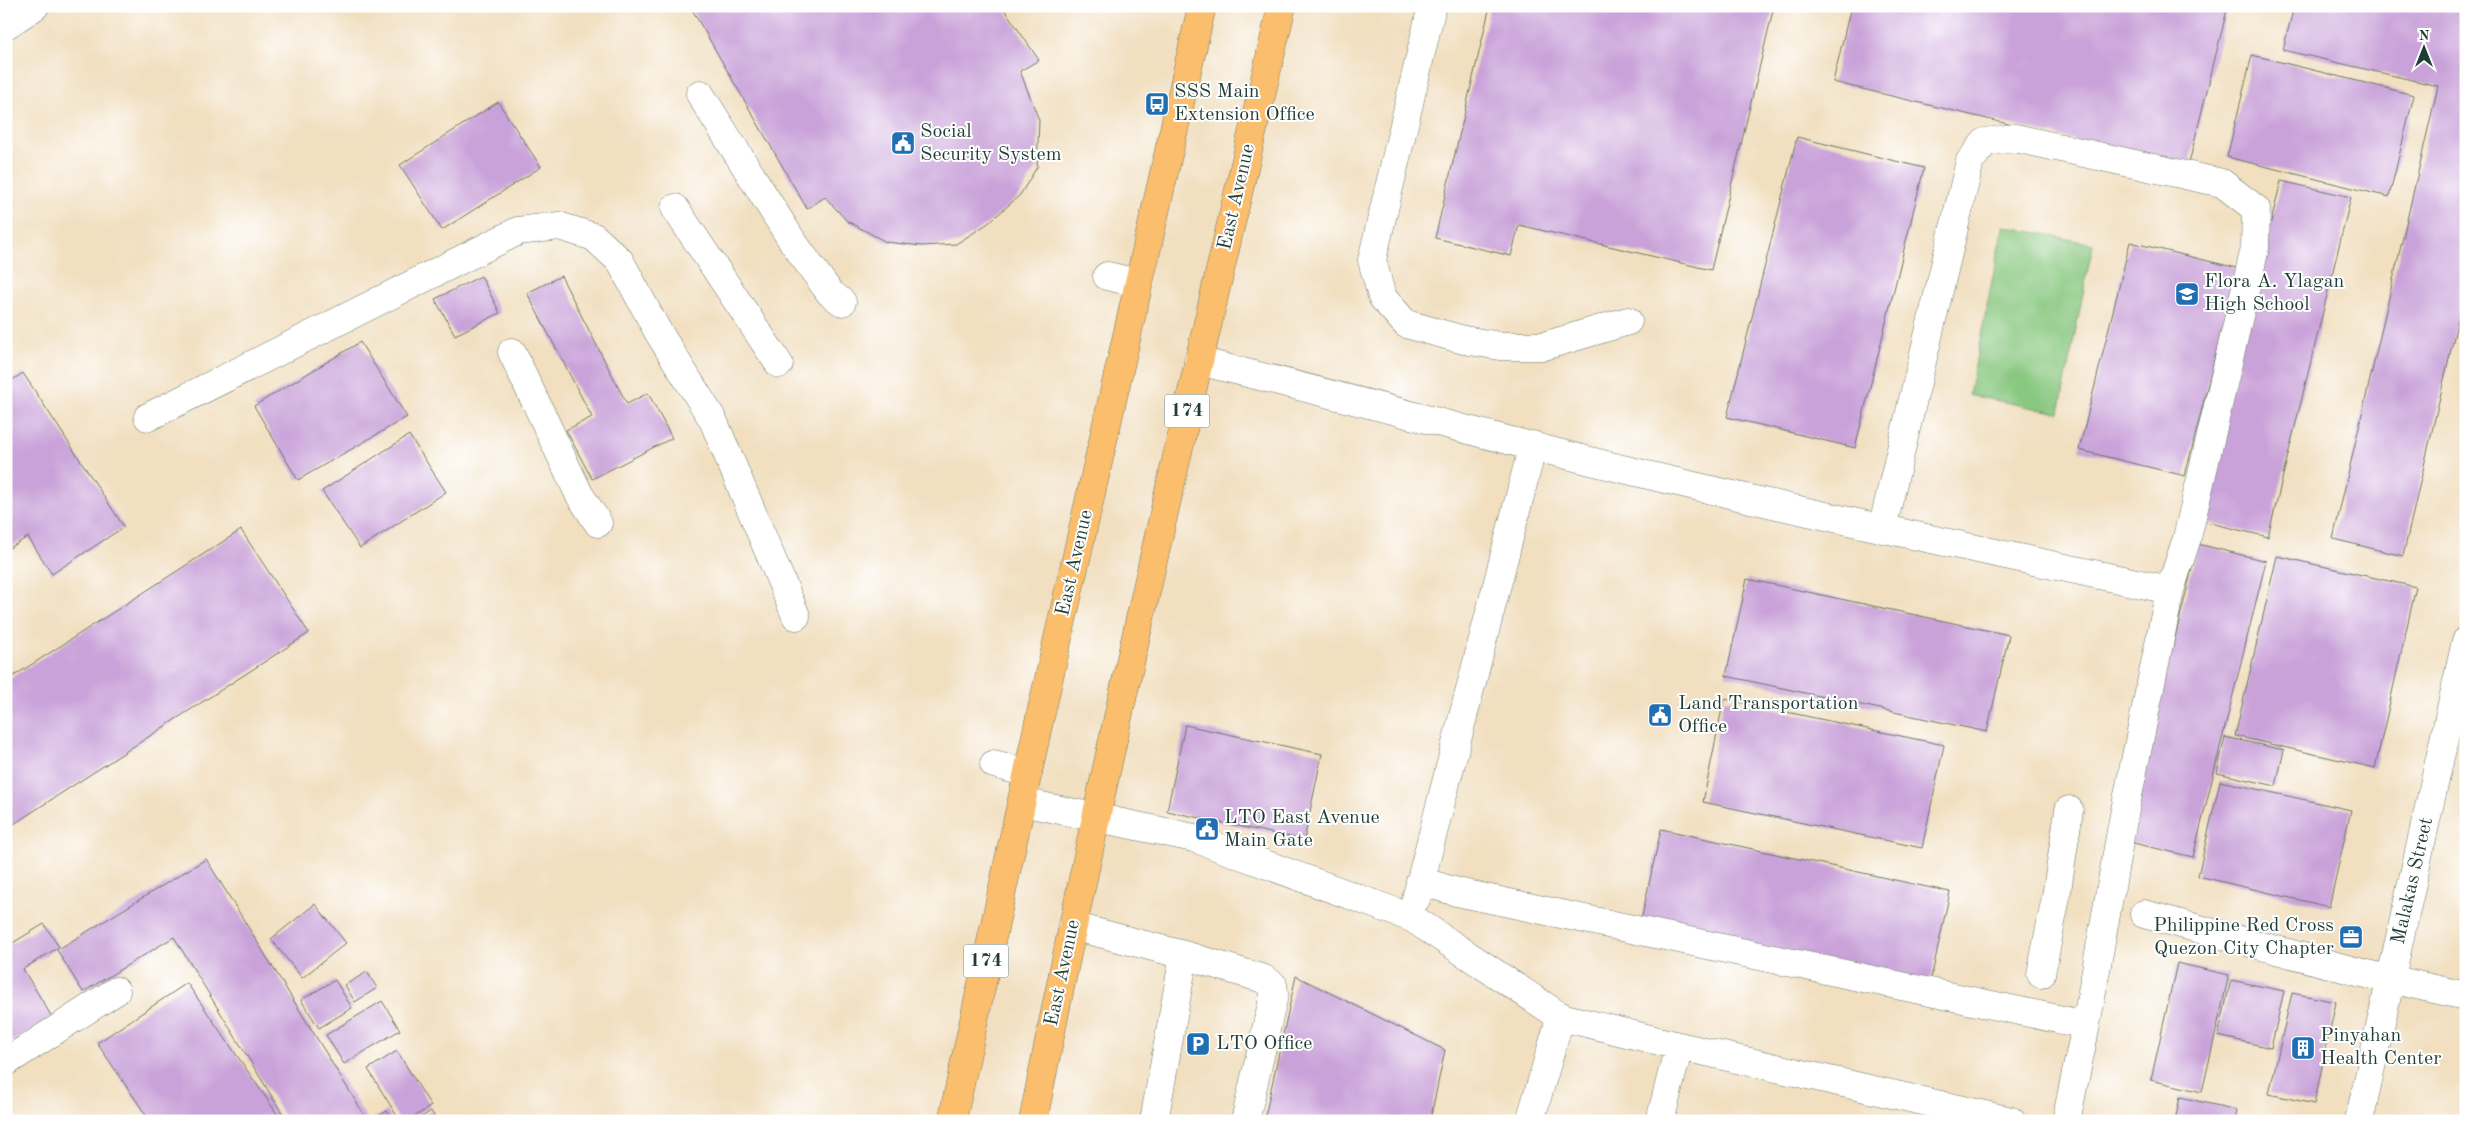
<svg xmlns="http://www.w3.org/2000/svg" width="2472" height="1127" font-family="'Old Standard TT',serif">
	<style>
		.green { fill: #89c880; stroke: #54825a }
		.building { fill: #c9a2d9 }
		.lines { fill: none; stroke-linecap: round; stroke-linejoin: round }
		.minor-casing { stroke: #687665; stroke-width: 29 }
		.major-casing { stroke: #687665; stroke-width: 29 }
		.minor { stroke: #fff; stroke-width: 28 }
		.major { stroke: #fabe6d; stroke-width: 28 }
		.labels { text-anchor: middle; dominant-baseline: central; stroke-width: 4; stroke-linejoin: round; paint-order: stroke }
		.shield { fill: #fff; stroke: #627771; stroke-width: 1 }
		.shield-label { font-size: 19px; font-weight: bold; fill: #1f3d34 }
		.poi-label { font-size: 20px; fill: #1f3d34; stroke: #fff; text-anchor: start }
		.street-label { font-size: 20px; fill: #1f3d34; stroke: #fff }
	</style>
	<rect width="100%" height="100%" fill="#fff"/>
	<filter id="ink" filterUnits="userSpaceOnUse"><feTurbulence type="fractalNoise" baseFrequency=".02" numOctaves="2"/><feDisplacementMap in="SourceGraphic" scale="10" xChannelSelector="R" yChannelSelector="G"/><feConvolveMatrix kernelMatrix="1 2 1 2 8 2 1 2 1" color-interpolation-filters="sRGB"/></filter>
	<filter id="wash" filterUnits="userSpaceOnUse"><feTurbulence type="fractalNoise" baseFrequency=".0096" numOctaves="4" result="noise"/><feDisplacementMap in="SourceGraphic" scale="20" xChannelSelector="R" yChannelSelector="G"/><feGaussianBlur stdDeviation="1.12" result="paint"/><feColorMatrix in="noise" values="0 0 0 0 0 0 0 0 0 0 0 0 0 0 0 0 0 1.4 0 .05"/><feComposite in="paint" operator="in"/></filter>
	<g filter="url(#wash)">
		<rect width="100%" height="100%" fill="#f1dfc0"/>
		<!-- green -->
		<path class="green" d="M2003,226L2093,244L2059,413L1969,395Z"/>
		<g id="blocks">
			<!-- building -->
			<path class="building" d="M690,6H1002L1039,60L1020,71L1039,120L1037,167L1020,195L987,224L956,244L922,246L886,242L847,221L825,197L807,209Z
				M1490,6H1774L1711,270L1519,225L1511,256L1435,238Z
				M1851,6H2228L2188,167L1833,82Z
				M2294,6H2446L2466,11V285L2403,556L2333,539L2438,86L2283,50Z
				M2252,55L2414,95L2389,197L2227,157Z
				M498,102L541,167L442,230L400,165Z
				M1797,137L1924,168L1855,448L1727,417Z
				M2281,181L2351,197L2268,537L2198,520Z
				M2130,242L2237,268L2185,476L2079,450Z
				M481,276L500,313L455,335L435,299Z
				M561,276L627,404L648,393L672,438L592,479L566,430L592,417L527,293Z
				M360,342L407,417L298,480L254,406Z
				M23,373L124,527L52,574L28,537L6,550V384Z
				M409,435L446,492L360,548L322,491Z
				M241,530L309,633L6,829V681Z
				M2198,544L2266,561L2193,857L2125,841Z
				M2277,556L2416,587L2375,768L2235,736Z
				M1747,579L2009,635L1987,732L1726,676Z
				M1724,699L1944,745L1922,848L1703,802Z
				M1185,725L1322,754L1304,840L1167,811Z
				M2225,737L2284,750L2276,786L2217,773Z
				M2220,781L2351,810L2329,907L2198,876Z
				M1661,829L1950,892L1929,988L1640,925Z
				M206,859L368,1121H287L174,937L83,992L57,950Z
				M315,904L346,943L302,978L271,939Z
				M44,924L59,947L23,969L52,1017L6,1045V947Z
				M2177,963L2229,975L2202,1092L2151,1080Z
				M367,972L377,988L355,1002L345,985Z
				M1296,976L1445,1050L1430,1121H1264Z
				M335,980L352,1008L319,1028L301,1000Z
				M2231,980L2284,991L2271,1048L2218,1036Z
				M187,983L282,1121H150L97,1043Z
				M2292,993L2336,1002L2314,1104L2269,1094Z
				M382,1001L400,1030L344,1064L326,1035Z
				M397,1051L431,1106L408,1121H400L368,1069Z
				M2180,1097L2237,1110L2235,1121H2175Z
				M387,1111L393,1121H370Z
				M431,1111L437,1121H416Z"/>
		</g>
	</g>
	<g filter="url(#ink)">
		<use href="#blocks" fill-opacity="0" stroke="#687665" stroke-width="1"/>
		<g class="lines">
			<defs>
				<path id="minor" d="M1432,6L1372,260L1382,297L1406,324L1464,340L1500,346H1544L1628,321
					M6,25L35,6
					M700,94L793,242L830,293L842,302
					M675,208L779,364
					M1107,276L1138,283
					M512,352L579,494L598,523
					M1198,361C1343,396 1487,436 1631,471C1810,514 1990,552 2170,590
					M148,417L518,231L559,226L594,237L620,261L657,330L713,420L796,616
					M1882,529L1970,161L1985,142L2015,138L2222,183L2256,209L2255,248L2187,538L2170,590L2123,820L2086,1025L2066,1121
					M994,764L1028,773
					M1022,802L1194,838L1412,918L1561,1017L1679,1046L2011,1121
					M1420,881L1457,892L2086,1025
					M1416,899L1533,445
					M2144,914L2358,972L2466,996
					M1072,926L1184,955L1264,979L1273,985L1274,995L1245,1121
					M2041,974L2056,897L2069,810
					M6,1062L116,991
					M1154,1121L1184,955
					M1530,1121L1561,1016
					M1660,1121L1679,1046
					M2359,1121L2466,641"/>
				<path id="major" d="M952,1121L1038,726L1202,6
					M1033,1121C1107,748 1195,377 1282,6"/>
			</defs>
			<!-- minor casing -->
			<use href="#minor" class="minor-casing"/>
			<!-- major casing -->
			<use href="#major" class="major-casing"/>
			<!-- minor -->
			<use href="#minor" class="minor"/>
			<!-- major -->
			<use href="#major" class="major"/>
		</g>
	</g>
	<!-- icons -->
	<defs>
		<symbol id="bus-square" viewBox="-11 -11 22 22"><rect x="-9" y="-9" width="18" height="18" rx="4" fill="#1f6fb2" stroke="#fff"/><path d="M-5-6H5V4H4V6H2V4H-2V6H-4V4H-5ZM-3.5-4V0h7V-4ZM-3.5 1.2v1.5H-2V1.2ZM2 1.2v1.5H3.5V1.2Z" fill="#fff"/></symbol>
		<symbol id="civic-square" viewBox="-11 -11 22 22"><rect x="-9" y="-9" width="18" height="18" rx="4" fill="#1f6fb2" stroke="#fff"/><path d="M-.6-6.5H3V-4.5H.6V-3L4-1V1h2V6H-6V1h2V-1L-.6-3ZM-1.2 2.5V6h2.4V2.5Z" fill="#fff"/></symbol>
		<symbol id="school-square" viewBox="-11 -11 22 22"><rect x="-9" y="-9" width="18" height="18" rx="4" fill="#1f6fb2" stroke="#fff"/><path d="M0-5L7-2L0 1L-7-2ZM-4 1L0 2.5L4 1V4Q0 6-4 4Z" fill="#fff"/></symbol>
		<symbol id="office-square" viewBox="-11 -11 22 22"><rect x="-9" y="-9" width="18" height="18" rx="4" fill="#1f6fb2" stroke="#fff"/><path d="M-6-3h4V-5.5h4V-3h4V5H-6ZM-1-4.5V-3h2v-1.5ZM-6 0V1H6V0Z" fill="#fff"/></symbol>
		<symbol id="parking-square" viewBox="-11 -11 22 22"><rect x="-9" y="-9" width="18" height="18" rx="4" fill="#1f6fb2" stroke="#fff"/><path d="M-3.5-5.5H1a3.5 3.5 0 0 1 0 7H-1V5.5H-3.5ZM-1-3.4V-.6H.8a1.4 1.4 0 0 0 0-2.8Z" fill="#fff"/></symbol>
		<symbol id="building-square" viewBox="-11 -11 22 22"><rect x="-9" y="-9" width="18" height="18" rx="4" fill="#1f6fb2" stroke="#fff"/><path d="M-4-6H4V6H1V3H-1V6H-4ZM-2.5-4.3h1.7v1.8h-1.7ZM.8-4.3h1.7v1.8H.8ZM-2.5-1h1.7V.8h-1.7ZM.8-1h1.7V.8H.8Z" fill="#fff"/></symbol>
	</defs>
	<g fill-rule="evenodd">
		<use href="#bus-square" x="1143" y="90" width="28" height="28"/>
		<use href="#civic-square" x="889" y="129" width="28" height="28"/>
		<use href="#school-square" x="2173" y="280" width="28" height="28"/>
		<use href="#civic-square" x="1646" y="701" width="28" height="28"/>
		<use href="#civic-square" x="1193" y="815" width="28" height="28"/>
		<use href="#office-square" x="2337" y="923" width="28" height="28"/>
		<use href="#parking-square" x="1184" y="1030" width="28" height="28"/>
		<use href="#building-square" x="2289" y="1034" width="28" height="28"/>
	</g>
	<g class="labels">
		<!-- shield labels -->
		<g class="shield">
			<rect x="1164.5" y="394.5" width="45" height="33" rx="4"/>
			<rect x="963.5" y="944.5" width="45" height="33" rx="4"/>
		</g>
		<g class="shield-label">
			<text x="1187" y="411">174</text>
			<text x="986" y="961">174</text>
		</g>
		<!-- poi labels -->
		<g class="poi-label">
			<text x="1174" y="92">SSS Main<tspan x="1174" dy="23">Extension Office</tspan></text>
			<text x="920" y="132">Social<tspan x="920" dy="23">Security System</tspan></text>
			<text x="2204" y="282">Flora A. Ylagan<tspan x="2204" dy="23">High School</tspan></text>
			<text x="1678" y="704">Land Transportation<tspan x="1678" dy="23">Office</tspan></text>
			<text x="1224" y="818">LTO East Avenue<tspan x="1224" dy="23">Main Gate</tspan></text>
			<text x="2334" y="926" text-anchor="end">Philippine Red Cross<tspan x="2334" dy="23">Quezon City Chapter</tspan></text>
			<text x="2320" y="1036">Pinyahan<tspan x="2320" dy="23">Health Center</tspan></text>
			<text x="1216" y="1044">LTO Office</text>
		</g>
		<!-- street labels -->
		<g class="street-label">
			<text transform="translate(1237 197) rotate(-77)">East Avenue</text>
			<text transform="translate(1075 563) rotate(-77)">East Avenue</text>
			<text transform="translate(2413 881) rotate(-77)">Malakas Street</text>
			<text transform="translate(1063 973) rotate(-78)">East Avenue</text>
		</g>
	</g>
	<!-- margin -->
	<rect width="2472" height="1127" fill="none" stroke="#fff" stroke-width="25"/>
	<!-- north arrow -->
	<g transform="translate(2424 48)" stroke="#ffffff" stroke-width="4" paint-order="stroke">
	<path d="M0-4L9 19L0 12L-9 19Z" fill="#1f3d34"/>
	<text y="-8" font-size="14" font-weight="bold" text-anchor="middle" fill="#1f3d34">N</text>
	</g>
</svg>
